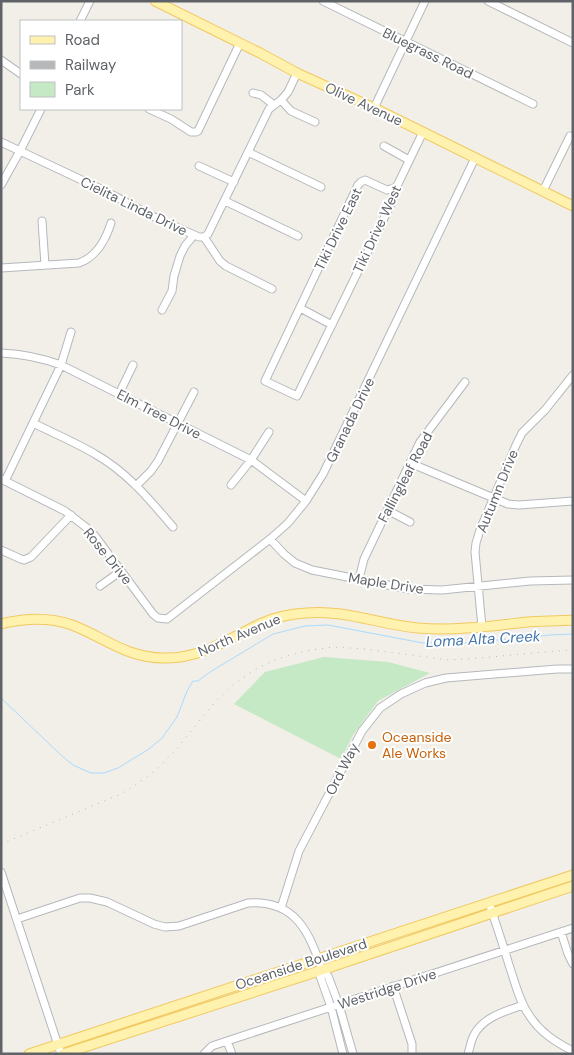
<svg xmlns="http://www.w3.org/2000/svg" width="574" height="1055" font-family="'DM Sans',sans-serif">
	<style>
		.green { fill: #c5e8c5 }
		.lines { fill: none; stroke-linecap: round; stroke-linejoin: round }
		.stream { stroke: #aadaff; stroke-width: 1 }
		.minor-casing { stroke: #b5b8bc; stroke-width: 9 }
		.major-casing { stroke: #f2c960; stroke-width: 11 }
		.minor { stroke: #fff; stroke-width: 7 }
		.major { stroke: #fff2af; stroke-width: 9 }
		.rail { stroke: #b6b7b8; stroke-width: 1; stroke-dasharray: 1 6; stroke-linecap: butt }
		.food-dot { fill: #e8710a; stroke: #fff; stroke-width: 2 }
		.labels { text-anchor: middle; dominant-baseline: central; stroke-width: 4; stroke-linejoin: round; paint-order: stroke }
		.street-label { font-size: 14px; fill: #5f6368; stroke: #fff }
		.food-label { font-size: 14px; fill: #c56008; stroke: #fff; text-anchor: start }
		.water-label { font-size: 15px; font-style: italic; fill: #4174aa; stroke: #fff }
	</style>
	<rect width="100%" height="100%" fill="#f1efe8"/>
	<!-- green -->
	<path class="green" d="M324,657L388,662L430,673L378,701L353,735L341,759L234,704L265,672Z"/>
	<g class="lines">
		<!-- stream -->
		<path class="stream" d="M1,698L62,756L73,765L91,773H104L118,768L149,749L162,738L177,717L187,691L193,681H198L210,672L273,634L305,626L328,625L423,643H466L550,635L573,634"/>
		<defs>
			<path id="minor" d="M323,1L533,104
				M488,1L573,43
				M80,21L90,1
				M1,60L21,74
				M253,93L261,95L274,105
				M281,100L291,111L315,122
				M374,108L425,1
				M149,109L171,119L191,132H196L198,131L240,43
				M1,142L105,191L158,219L199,237H204L208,234L269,109L281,100L288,92L297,73
				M384,146L409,160
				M248,152L321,187
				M199,166L234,182
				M1,185L20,151L41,109
				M394,188L387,190L365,180L361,182L358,185L265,381L297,396L392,202L394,195V188L397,186L423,132
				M543,191L570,136
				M225,201L298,236
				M42,221L45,265
				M204,237L220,261L226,266L272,289
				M1,268L79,263C96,257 106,239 111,223
				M300,308L332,325
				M162,310L172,291L174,276L180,256L185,246L194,235
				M1,353C22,354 42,358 61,365L251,460L306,501
				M119,394L133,365
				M33,423C53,433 75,442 95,454C127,472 150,500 173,527
				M410,463L508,504L519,505L573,501
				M1,479L65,511L87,528L95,536L153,614L158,618L167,619L270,539L288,523L306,501L323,474L475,158
				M5,481L61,365L71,332
				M231,485L251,460L269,432
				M136,486L151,471L158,461L194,392
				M387,510L410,522
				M270,539L284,554L295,563L312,570L408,589L442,590L530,581L573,580
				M1,550L21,559L24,560L31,557L71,515
				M359,579L364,559L420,442L465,382
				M100,586L121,571
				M482,627L475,552L476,543L480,530L516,445L522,433L545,410L573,375
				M1,872L61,1054
				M489,903C496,924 503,944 509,965C515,982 519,1001 529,1015C540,1032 555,1042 573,1051
				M281,908L299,851L362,731L380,708L401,694L425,683L446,678L557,669H573
				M17,919L80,898H90L107,902L154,924L165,927L179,926L248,903C296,900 309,932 322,970L320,976L331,1007L343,1054
				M561,932L568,954L573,964
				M322,970L328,976L339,1005L353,1054
				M393,986L412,1044V1054
				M227,1041L232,1054
				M204,1054L212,1046L227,1041L573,928
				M468,1054C470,1048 471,1040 474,1035C483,1017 506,1011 523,1005"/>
			<path id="major" d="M155,1L260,53L297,73L374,108L573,206
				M1,624C25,618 49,617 72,625C104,637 126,658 164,658C201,659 230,638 262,623C275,617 291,614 306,613C344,609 381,625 418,628C455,631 491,626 527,622C542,621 558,621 573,620
				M29,1054L573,875
				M63,1054L322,970L573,886"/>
		</defs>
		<!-- minor casing -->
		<use href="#minor" class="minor-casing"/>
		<!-- major casing -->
		<use href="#major" class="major-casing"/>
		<!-- minor -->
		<use href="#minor" class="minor"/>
		<!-- major -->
		<use href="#major" class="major"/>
		<!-- rail -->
		<path class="rail" d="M1,844L121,794L137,784L156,770L174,752L215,702L234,684L256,669L277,659L305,651L333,647L365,649L449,660L480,658L543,652L573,650"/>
	</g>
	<!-- markers -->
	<circle class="food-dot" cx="372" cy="745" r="5"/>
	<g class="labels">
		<!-- street labels -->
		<g class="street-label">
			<text transform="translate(428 53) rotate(26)">Bluegrass Road</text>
			<text transform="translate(364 104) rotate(25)">Olive Avenue</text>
			<text transform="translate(134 206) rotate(26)">Cielita Linda Drive</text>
			<text transform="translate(338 229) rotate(-64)">Tiki Drive East</text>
			<text transform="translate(377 229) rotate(-65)">Tiki Drive West</text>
			<text transform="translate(159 414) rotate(27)">Elm Tree Drive</text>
			<text transform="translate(350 420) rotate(-64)">Granada Drive</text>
			<text transform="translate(405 477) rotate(-62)">Fallingleaf Road</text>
			<text transform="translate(497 491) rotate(-68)">Autumn Drive</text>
			<text transform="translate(108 556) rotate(51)">Rose Drive</text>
			<text transform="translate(386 583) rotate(9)">Maple Drive</text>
			<text transform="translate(239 635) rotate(-23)">North Avenue</text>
			<text transform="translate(342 769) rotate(-63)">Ord Way</text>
			<text transform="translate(301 964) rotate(-18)">Oceanside Boulevard</text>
			<text transform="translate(387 989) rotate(-18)">Westridge Drive</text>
		</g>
		<!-- food labels -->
		<g class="food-label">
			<text x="382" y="737">Oceanside<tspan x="382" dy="16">Ale Works</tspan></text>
		</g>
		<!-- water labels -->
		<g class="water-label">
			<text transform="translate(483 639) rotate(-3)">Loma Alta Creek</text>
		</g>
	</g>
	<!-- border -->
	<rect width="574" height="1055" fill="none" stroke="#5f6368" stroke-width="5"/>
	<!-- legend -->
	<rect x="20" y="20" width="162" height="90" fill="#ffffff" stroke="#bfc1c3"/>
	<rect x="30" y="36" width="25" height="8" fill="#fff2af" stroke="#bfc1c3"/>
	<text x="65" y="45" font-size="15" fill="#5f6368">Road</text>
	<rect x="30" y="61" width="25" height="8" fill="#b6b7b8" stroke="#bfc1c3"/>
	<text x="65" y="70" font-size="15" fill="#5f6368">Railway</text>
	<rect x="30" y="82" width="25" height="15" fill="#c5e8c5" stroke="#bfc1c3"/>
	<text x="65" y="95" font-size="15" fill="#5f6368">Park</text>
</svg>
